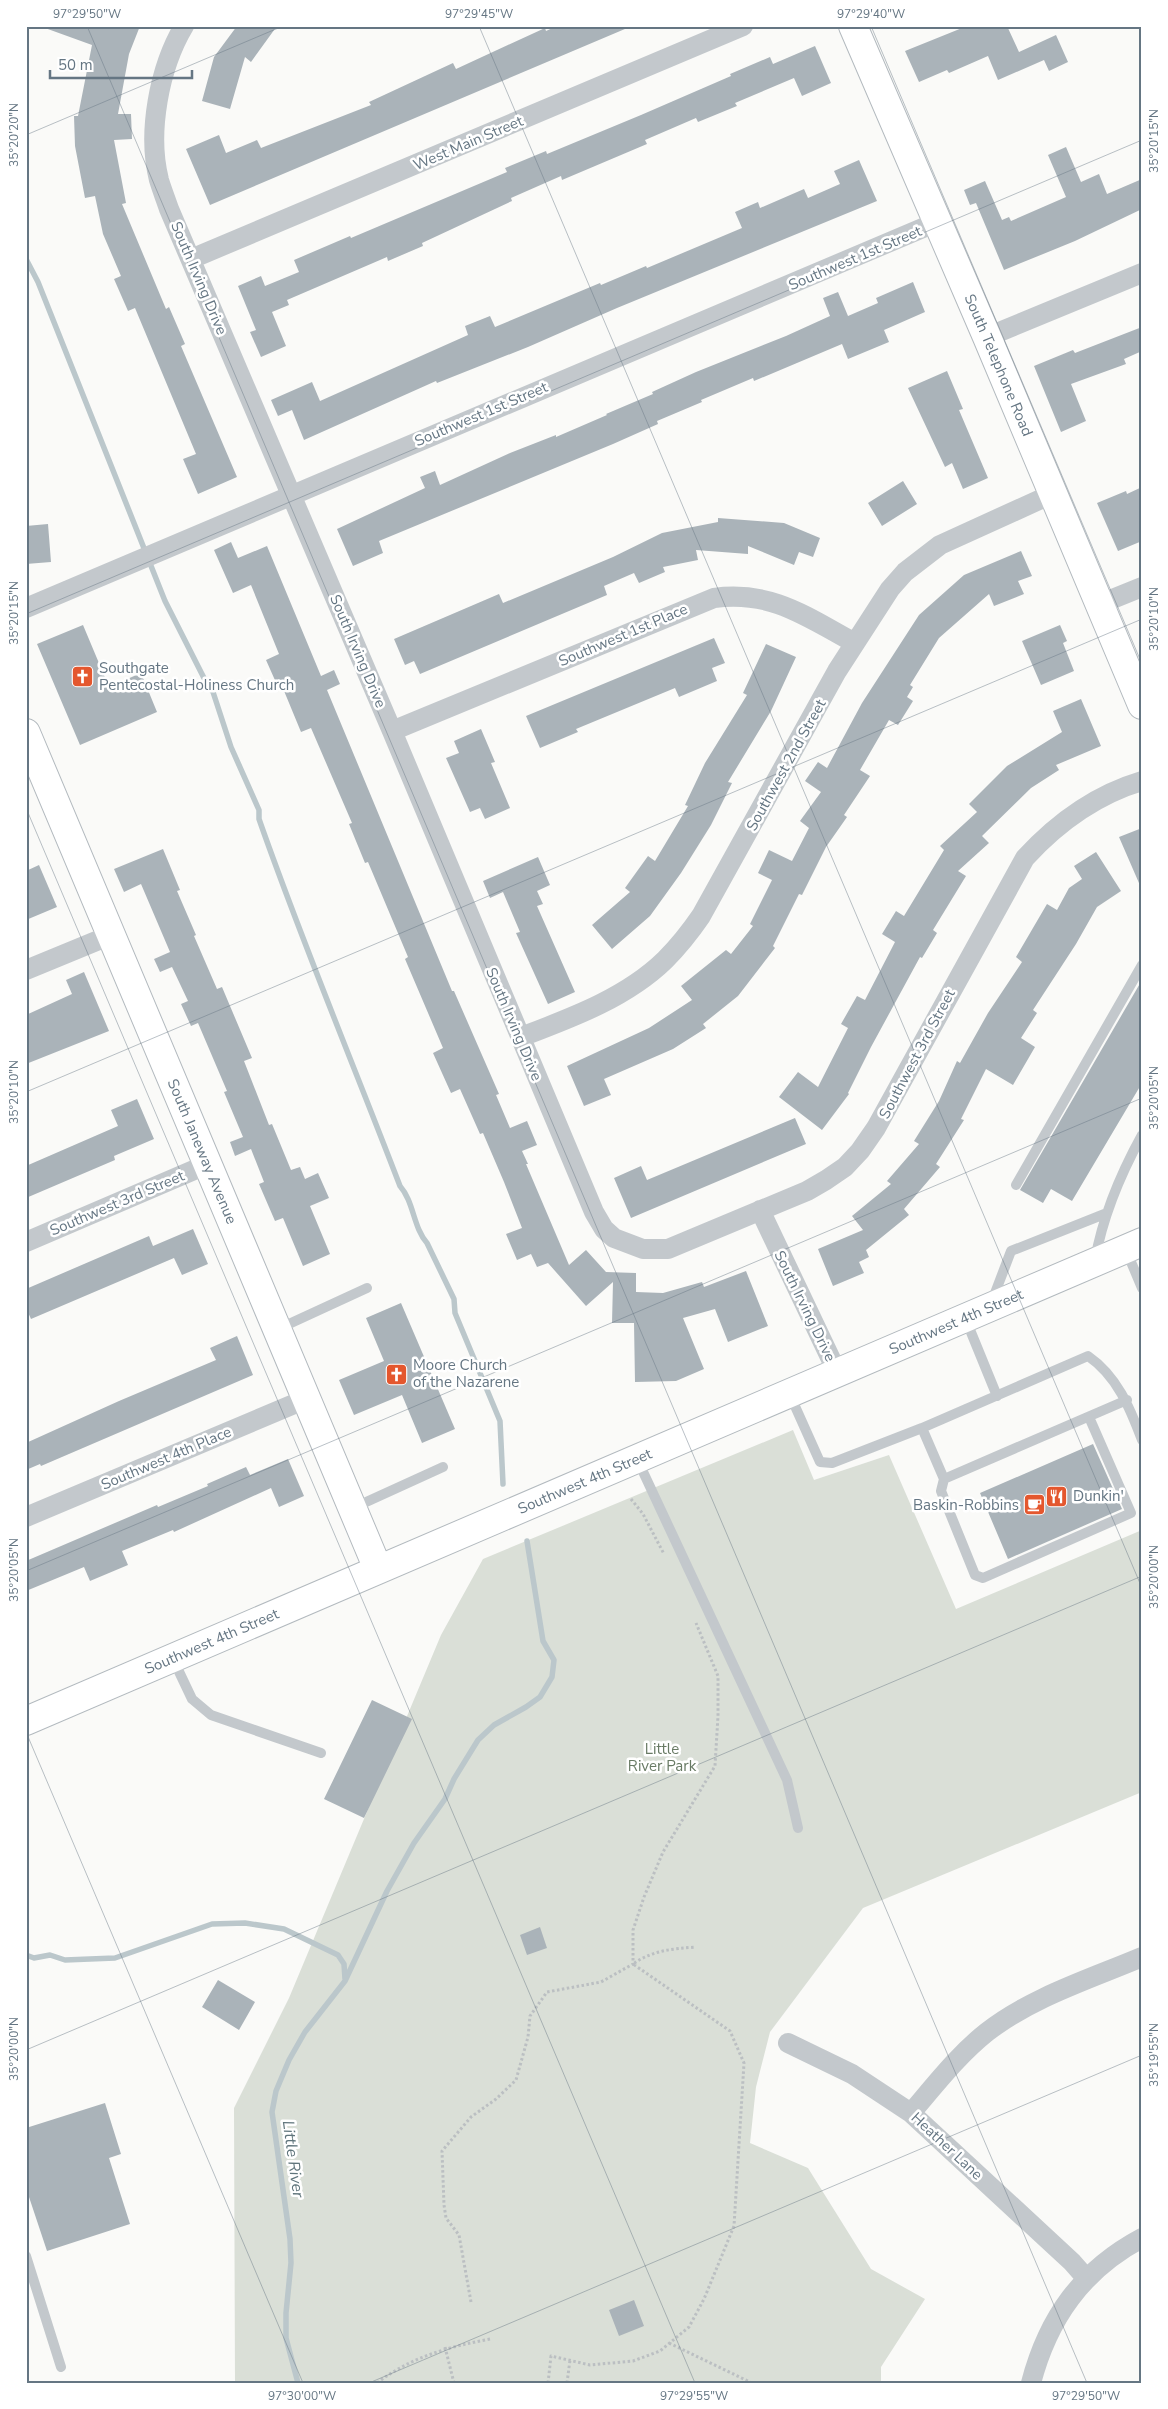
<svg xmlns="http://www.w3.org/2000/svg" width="1168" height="2409" font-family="'Nunito Sans',sans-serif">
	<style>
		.green { fill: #dadfd7 }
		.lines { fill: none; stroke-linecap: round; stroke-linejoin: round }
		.stream { stroke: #bbc7cb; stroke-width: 5.5 }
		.building { fill: #aab3b9 }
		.secondary-casing { stroke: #b3babf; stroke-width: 30 }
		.path { stroke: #bbbfc2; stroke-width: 3; stroke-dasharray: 2.5 2.5; stroke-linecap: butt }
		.lane { stroke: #c3c8cc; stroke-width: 10 }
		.street { stroke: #c3c8cc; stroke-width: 20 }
		.secondary { stroke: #fff; stroke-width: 28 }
		.ticks { fill: none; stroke: #657683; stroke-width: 1; stroke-opacity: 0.45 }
		.labels { text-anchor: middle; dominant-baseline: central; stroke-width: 5; stroke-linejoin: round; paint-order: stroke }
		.street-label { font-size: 15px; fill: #657683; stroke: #fff }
		.poi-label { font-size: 15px; fill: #657683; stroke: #fff; text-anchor: start }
		.park-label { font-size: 15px; fill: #687a64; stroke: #fff }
		.water-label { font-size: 16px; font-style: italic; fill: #60757c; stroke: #fff }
		.neatline { fill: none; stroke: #657683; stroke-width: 2 }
		.ticks-label { font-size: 12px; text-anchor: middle; fill: #657683 }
	</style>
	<rect width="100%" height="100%" fill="#fafaf8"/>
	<!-- green -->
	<path class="green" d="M793,1430L814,1480L889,1455L956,1609L1142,1530V1792L863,1908L770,2032L756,2087L750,2143L808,2168L871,2269L925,2299L881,2367V2383H235L234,2108L289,1998L441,1635L483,1559Z"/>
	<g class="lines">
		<!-- stream -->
		<path class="stream" d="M26,259L38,282L165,601L208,686L213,692L231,747L259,810V819C302,942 353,1063 400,1186C414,1202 413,1227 427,1243L454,1299L455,1313L500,1421L503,1484
			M26,1955L34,1958L50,1955L65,1960L115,1958L212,1924L245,1923L284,1929L338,1955L344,1964L345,1979
			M298,2383L286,2338V2313L291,2263L290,2239L272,2112L276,2091L289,2060L305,2032L345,1981L387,1891L414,1843L445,1799L454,1779L478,1740L494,1725L526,1707L540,1697L552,1677L554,1660L543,1641L527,1541"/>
	</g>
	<!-- building -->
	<path class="building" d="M45,26H140L129,54L118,114H131L132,139L114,140L126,203L122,204L166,309L169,307L185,344L181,346L237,477L198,494L183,459L196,454L135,308L128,311L114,279L121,276L103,234L95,196L85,198L75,146L74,116H78L92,45L45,28Z
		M237,26H277L251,62L245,57L230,109L202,101L214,57Z
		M557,26H632L210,205L186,149L219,135L226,153L257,140L261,148L371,105L369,102L453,63L456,69L545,28L546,31Z
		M967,26H1007L1019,52L1056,35L1068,62L1049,71L1044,60L998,80L988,56L949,73L947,70L919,82L905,51Z
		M815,46L831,83L802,96L794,78L735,103L737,106L698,122L696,118L645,140L647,144L562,180L561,176L511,198L512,201L422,243L423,246L388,261L387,257L287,300L289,305L272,312L286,346L261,357L250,332L256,330L238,286L261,276L265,286L299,272L294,260L350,236L351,238L507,172L505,168L546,151L547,154L641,115L731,76L730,74L770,57L773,64Z
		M1066,147L1081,182L1099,174L1107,194L1142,179V209L1075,241L1004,270L976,203L970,205L964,190L985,181L1002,220L1009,217L1011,221L1066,197L1048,155Z
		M859,160L877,201L617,308L528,347L437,383L436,381L304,440L292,410L278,416L271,400L312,382L320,401L468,335L465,326L490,316L495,327L600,283L601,285L646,266L647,268L742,228L735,212L758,202L760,208L804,189L808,198L840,184L834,171Z
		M913,282L925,312L884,330L889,342L848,359L842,344L754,381L753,378L701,400L702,402L657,421L658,424L613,444L379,541L383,553L353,566L337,529L425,488L420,477L435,471L440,485L510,453L556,435V437L607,415L606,414L653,394L652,392L696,372L786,336L830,316L823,298L838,292L848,316L878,303L876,298Z
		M1142,327V351L1124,359L1126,364L1071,384L1086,421L1061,432L1034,366L1073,350L1075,353Z
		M947,371L963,409L959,410L988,478L963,489L952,463L945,467L908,388Z
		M903,481L917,504L882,526L868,503Z
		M1142,487V541L1118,551L1097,503L1126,491L1127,494Z
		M718,518L784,523L820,538L813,557L799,552L794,565L748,546V554L696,550L698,560L663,567L665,572L639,583L634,573L604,586L607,595L420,674L414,661L405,665L394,639L499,594L503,603L613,557L662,533L718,522Z
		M48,524L51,562L26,564V526Z
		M231,542L238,558L267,546L321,676L334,670L340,684L327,690L452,991H454L499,1094L496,1095L510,1128L527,1121L537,1145L522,1151L528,1164H526L569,1265L586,1250L606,1272L636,1273V1292L663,1293L702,1282L704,1287L746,1271L768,1326L728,1342L715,1309L683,1318L704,1369L676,1381L635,1382L634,1323H612L613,1282L586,1306L548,1263L537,1267L531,1254L517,1260L506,1234L522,1228L504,1182L483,1133L480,1134L460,1089L451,1093L433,1053L443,1048L405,959L408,957L368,862L365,863L349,824L352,823L311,728L301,732L282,686L278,687L266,660L279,654L251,585L233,593L214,550Z
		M1021,551L1032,576L1018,581L1024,594L994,606L989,594L939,638L910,685L913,687L907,697L913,701L898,725L889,720L860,770L870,776L844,815L847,817L826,847L802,895L799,894L773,946L775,948L738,996L703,1024L706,1028L673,1049L604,1079L611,1095L584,1106L567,1066L649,1028L692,1000L681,986L726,950L731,954L753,926L750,924L772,880L758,873L769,850L792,861L809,828L800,821L821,792L805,781L818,762L827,768L862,703L919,615L964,575Z
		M83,625L109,687L141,673L157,712L80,745L37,644Z
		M1060,625L1067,641L1063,643L1074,671L1041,685L1022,641Z
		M714,638L725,663L712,668L717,681L679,697L675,688L576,729L578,732L540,748L526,716Z
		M766,644L796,657L771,711L728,782L732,783L711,825L681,873L650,916L612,949L592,925L630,892L625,888L648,856L655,861L688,806L685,805L705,763L747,695L743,693Z
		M1081,699L1101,746L1056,765L1059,770L1031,788L982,836L989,843L958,871L966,876L933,930L937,933L922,958L920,957L871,1047L848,1093L849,1094L822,1130L779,1097L798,1072L818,1087L848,1028L841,1024L857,996L865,1000L895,942L882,934L896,911L904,916L944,850L940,846L977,812L969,804L1007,766L1062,732L1053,711Z
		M481,729L495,762L491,763L510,808L485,819L480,808L470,812L446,758L459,753L454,741Z
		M1142,828V890L1119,837Z
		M163,849L180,890L177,891L196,935L194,936L217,989L222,987L252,1058L244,1061L269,1125L272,1124L291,1170L300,1167L305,1179L318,1173L329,1198L310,1206L330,1254L303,1266L283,1218L275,1221L259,1184L264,1182L251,1149L235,1156L230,1142L243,1137L224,1092L227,1091L198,1023L191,1026L181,1004L188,1001L172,967L160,972L154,959L170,952L141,884L124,892L114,869Z
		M1096,852L1121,891L1097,907L1076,944L1033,1010L1037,1013L1021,1038L1035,1047L1013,1085L986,1069L961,1119L964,1120L936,1164L940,1167L904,1209L909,1215L866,1250L869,1257L859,1262L864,1273L833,1286L818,1249L863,1230L852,1216L891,1184L887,1181L919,1144L914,1141L939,1101L957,1061L960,1063L988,1013L1022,962L1016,957L1047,904L1057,910L1069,888L1082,879L1074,866Z
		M538,857L550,885L537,891L543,904L537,906L575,992L548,1004L516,933L520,932L503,892L490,898L483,881Z
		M39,865L57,907L26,920V871Z
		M84,972L109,1031L26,1064V1015L72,994L66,980Z
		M1142,980V1083L1072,1201L1051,1189L1043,1203L1020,1190Z
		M137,1099L154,1139L114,1156L115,1160L26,1198V1166L118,1126L111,1110Z
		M795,1118L806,1144L631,1218L614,1178L641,1166L647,1180Z
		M193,1229L208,1264L182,1275L174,1258L31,1319L26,1308V1289L149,1236L153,1246Z
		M401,1303L455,1429L422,1443L402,1395L354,1415L339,1380L384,1361L366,1318Z
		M237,1336L253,1375L41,1466L40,1464L26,1470V1443L119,1401L216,1360L210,1348Z
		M1093,1444L1122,1509L1008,1559L980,1493Z
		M288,1459L304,1496L279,1507L271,1488L174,1532L173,1530L122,1551L128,1565L90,1581L84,1567L26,1591V1561L157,1505L158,1507L208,1486L207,1484L246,1467L250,1475Z
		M372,1700L412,1719L364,1818L324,1799Z
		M540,1927L547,1948L527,1955L520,1935Z
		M218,1980L255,2002L239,2030L202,2007Z
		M105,2103L121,2154L109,2158L130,2224L47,2251L26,2188V2128Z
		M634,2300L644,2326L619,2336L609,2310Z"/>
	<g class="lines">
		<defs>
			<g id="secondary">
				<path id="s1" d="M853,26L987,337L1142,705"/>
				<path id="s2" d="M26,733L378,1569"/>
				<path id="s3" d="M26,1721L1142,1242"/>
			</g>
		</defs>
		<!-- secondary casing -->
		<use href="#secondary" class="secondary-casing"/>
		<!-- path -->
		<path class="path" d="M631,1499L643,1514L664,1554
			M471,2302L459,2235L446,2218L444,2205L442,2151L471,2117L496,2099L516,2080L528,2037L530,2016L547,1992L601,1982L633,1964V1930L644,1897L663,1852L715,1766L718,1716V1676L696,1623
			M669,2343L752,2383
			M445,2347L454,2383
			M377,2383C411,2357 448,2347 490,2339
			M548,2383L551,2356L590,2365L633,2361L660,2351L689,2327L704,2299L734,2226L744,2063L730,2031L633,1964C653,1950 672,1949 696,1947
			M567,2383L570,2360"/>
		<!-- lane -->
		<path class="lane" d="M1016,1185L1142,965
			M1126,1250L1142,1288
			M1095,1260C1103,1215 1120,1175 1142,1135
			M992,1301L1011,1251L1107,1213
			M966,1320L997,1396
			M278,1329L367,1288
			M790,1395L820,1462L832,1463L922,1428L1088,1356C1117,1376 1130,1408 1142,1440
			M922,1428L944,1479L1127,1400
			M638,1461L787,1780L798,1828
			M944,1479L941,1491L975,1575L983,1578L1131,1513L1089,1417
			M353,1508L443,1467
			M173,1659L192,1699L211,1715L321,1753
			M26,2256L61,2367"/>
		<!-- street -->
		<path class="street" d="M184,26C159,68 147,133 159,180C162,190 166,200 169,209L392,731L594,1212L604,1229L614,1238L643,1249H668L807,1191L826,1180L845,1167L860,1151L876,1128L1025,858C1058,822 1095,795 1142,781
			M191,259L743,26
			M987,337L1142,273
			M1100,604L1142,587
			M26,608L937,222
			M392,731L714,598C771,590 807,617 855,643
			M26,970L111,935
			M521,1037C571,1018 626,998 665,960C678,947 690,932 701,916L837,671L890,589L905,572L940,545L1052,494
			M760,1210L838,1374
			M26,1242L208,1164
			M26,1517L306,1399
			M788,2043L852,2074L911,2113L1072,2262L1086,2278
			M911,2113C935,2085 958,2055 987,2032C1032,1997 1090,1979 1142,1957
			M1031,2383C1048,2318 1082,2270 1142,2238"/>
		<!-- secondary -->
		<use href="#secondary" class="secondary"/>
	</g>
	<!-- ticks -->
	<path class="ticks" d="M87,26L1087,2383M479,26L1142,1588M871,26L1142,664M26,135L283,26M26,614L1142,140M26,808L695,2383M26,1092L1142,619M26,1571L1142,1098M26,1732L303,2383M26,2050L1142,1576M369,2383L1142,2055"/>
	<!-- icons -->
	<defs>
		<symbol id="church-square" viewBox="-11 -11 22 22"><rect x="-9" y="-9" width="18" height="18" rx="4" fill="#e4572e" stroke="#fff"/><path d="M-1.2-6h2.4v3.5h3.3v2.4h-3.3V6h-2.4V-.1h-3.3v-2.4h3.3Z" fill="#fff"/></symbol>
		<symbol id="restaurant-square" viewBox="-11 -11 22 22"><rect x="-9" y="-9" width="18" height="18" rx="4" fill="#e4572e" stroke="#fff"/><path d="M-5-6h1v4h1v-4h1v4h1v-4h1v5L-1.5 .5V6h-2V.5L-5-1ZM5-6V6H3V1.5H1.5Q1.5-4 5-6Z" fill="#fff"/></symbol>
		<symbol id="cafe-square" viewBox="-11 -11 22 22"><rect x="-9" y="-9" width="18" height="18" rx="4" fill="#e4572e" stroke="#fff"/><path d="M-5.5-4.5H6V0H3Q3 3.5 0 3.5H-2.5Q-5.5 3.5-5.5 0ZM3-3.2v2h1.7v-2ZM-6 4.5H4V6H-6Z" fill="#fff"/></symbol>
	</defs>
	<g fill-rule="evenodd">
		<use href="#church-square" x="70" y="664" width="25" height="25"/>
		<use href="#church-square" x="384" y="1362" width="25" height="25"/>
		<use href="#restaurant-square" x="1044" y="1484" width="25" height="25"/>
		<use href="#cafe-square" x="1022" y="1492" width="25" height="25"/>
	</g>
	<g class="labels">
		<!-- street labels -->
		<g class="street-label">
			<text transform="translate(468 143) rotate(-23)">West Main Street</text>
			<text transform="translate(855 258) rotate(-23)">Southwest 1st Street</text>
			<text transform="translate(199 278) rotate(67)">South Irving Drive</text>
			<text stroke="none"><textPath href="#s1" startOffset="369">South Telephone Road</textPath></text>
			<text transform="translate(481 414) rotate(-23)">Southwest 1st Street</text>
			<text transform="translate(623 635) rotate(-23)">Southwest 1st Place</text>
			<text transform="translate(358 651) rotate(67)">South Irving Drive</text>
			<text transform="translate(786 765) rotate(-61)">Southwest 2nd Street</text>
			<text transform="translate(514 1024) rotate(67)">South Irving Drive</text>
			<text transform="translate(917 1054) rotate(-62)">Southwest 3rd Street</text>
			<text stroke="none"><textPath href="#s2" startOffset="454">South Janeway Avenue</textPath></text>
			<text transform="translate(117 1203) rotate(-23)">Southwest 3rd Street</text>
			<text transform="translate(805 1306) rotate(64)">South Irving Drive</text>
			<text stroke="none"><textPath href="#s3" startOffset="1012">Southwest 4th Street</textPath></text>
			<text transform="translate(166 1458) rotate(-23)">Southwest 4th Place</text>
			<text stroke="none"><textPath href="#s3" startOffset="608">Southwest 4th Street</textPath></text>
			<text stroke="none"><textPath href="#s3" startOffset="202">Southwest 4th Street</textPath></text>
			<text transform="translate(947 2146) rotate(43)">Heather Lane</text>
		</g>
		<!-- poi labels -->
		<g class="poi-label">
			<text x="99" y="668">Southgate<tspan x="99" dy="17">Pentecostal-Holiness Church</tspan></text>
			<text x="413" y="1365">Moore Church<tspan x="413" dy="17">of the Nazarene</tspan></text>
			<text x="1073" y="1496">Dunkin'</text>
			<text x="1019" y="1505" text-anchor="end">Baskin-Robbins</text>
		</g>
		<!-- park labels -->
		<g class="park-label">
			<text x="662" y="1749">Little<tspan x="662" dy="17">River Park</tspan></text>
		</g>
		<!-- water labels -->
		<g class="water-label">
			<text transform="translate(293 2159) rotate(82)">Little River</text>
		</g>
	</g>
	<!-- border -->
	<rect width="1168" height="2409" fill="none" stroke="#ffffff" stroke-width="55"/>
	<!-- scale -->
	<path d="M50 70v8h142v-8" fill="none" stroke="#657683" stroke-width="2.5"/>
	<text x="58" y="70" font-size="15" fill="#657683" stroke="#ffffff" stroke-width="4" paint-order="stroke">50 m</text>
	<rect x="28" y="28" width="1112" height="2354" class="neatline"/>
	<g class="ticks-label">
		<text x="87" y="18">97°29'50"W</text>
		<text x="479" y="18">97°29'45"W</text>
		<text x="871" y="18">97°29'40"W</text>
		<text transform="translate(14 135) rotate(-90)" y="4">35°20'20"N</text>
		<text transform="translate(1154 141) rotate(-90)" y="4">35°20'15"N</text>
		<text transform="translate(14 613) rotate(-90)" y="4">35°20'15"N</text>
		<text transform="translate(1154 619) rotate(-90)" y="4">35°20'10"N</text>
		<text transform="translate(14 1092) rotate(-90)" y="4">35°20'10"N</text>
		<text transform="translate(1154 1098) rotate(-90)" y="4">35°20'05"N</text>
		<text transform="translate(14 1570) rotate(-90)" y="4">35°20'05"N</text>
		<text transform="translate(1154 1577) rotate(-90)" y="4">35°20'00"N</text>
		<text transform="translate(14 2049) rotate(-90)" y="4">35°20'00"N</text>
		<text transform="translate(1154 2055) rotate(-90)" y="4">35°19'55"N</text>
		<text x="302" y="2400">97°30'00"W</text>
		<text x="694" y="2400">97°29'55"W</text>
		<text x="1086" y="2400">97°29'50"W</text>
	</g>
</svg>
